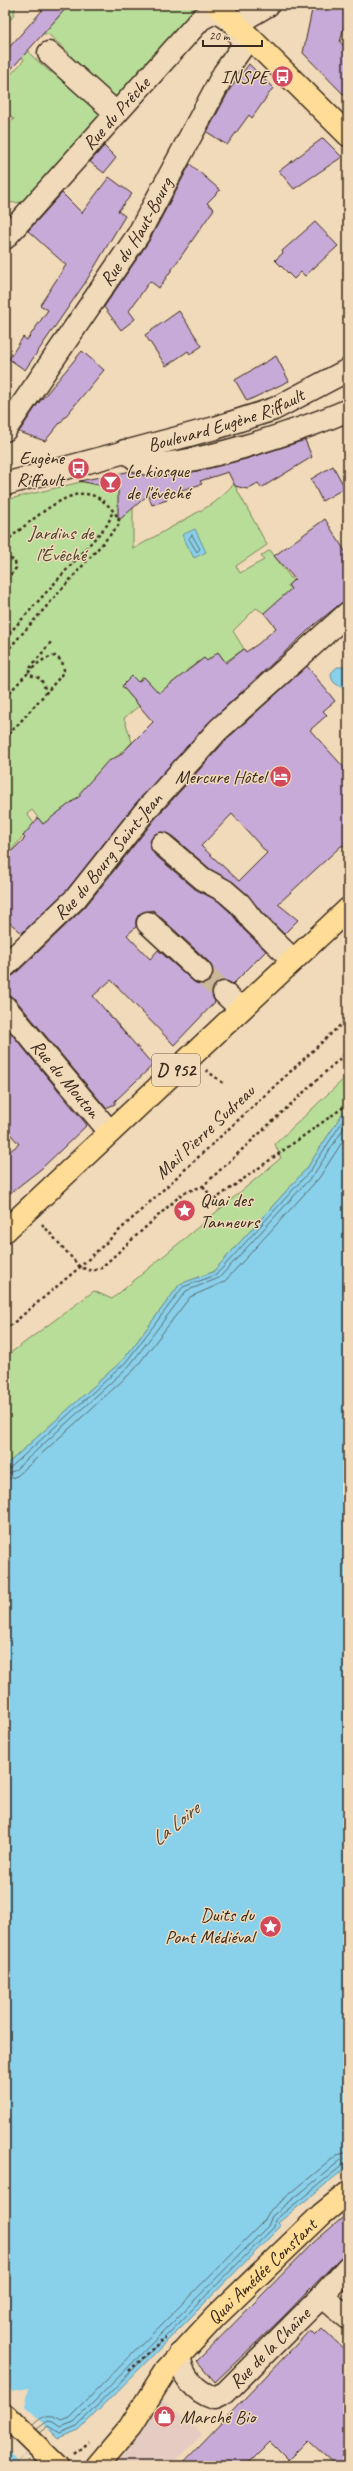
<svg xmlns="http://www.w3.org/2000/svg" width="353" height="2471" font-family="Caveat,sans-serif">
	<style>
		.built { fill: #e4ccc2 }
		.green { fill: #b8dd98; stroke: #7a845b }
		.water { fill: #89d0ea; stroke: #6a8e98 }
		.pier { fill: #f0dab9 }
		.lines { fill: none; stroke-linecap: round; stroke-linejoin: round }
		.shore { stroke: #5a6c70; stroke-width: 1 }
		.building { fill: #c7aad7; stroke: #3b2a1e; fill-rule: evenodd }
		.minor-tunnel { stroke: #ccb79a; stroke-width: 22; stroke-dasharray: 22 11; stroke-linecap: butt }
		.minor-casing { stroke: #3b2a1e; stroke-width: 25 }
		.major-casing { stroke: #3b2a1e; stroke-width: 25 }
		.path { stroke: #3b2a1e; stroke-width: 2.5; stroke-dasharray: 3 3; stroke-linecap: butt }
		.minor { stroke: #f0dab9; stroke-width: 22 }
		.major { stroke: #ffdd96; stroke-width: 22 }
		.labels { text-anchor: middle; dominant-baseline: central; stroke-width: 3; stroke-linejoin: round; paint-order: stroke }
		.shield { fill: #f0dab9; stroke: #715f4c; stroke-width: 1 }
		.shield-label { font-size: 18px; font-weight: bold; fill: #3b2a1e }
		.poi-label { font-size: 19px; fill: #3b2a1e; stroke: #f0dab9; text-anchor: end }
		.street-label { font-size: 19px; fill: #3b2a1e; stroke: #f0dab9 }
		.park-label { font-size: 19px; fill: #4e4530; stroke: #f0dab9 }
		.water-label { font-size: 20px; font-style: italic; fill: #47433d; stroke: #f0dab9 }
	</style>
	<rect width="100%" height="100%" fill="#f0dab9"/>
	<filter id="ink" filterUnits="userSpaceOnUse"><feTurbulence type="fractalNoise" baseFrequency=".025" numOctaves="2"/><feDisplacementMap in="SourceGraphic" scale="8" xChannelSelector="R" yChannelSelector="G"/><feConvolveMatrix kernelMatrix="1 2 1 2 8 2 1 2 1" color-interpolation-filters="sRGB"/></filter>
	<g filter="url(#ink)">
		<!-- built -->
		<path class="built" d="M161,2398L202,2435L169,2466H116Z"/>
		<!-- green -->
		<path class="green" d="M5,5H15C15,13 13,20 5,23Z
			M69,5H194L198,8L115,99L69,58V53L48,34H43Z
			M29,50L30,54L50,72H56L102,114L22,202L12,203L5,196V129L14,119L5,111V81L24,60L22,57Z
			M119,473L133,502V549L214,503L234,484L267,545L236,566L240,573L264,560L261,556L270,550L293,581L288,585L292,591L264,613L256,608L233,631L244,649L225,662L218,652L207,661L204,658L187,670L170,705L144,677L139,681L144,687L133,681L135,679L132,676L122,686L139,706L124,718L132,742L124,751H121L120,755C103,762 99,778 87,790C74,803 58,814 43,824L32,810L27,814L37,827L23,836L5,858V500Z
			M348,1075V1105L307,1168L213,1272L180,1284L124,1359L5,1466V1357L94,1291L112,1299L281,1158L275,1144Z"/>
		<!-- water -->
		<path class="water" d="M195,529L206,552L194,558L182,535Z
			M337,667H345L348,671V691C339,685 331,685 331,673Z
			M348,1105V2166L278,2223L281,2226L79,2430L58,2438L49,2429L18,2461L24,2466H5V1466L124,1359L180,1284L213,1272L307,1168Z"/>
		<!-- pier -->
		<path class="pier" d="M5,2385L12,2391L29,2388L25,2406L50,2429L18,2461L5,2447Z"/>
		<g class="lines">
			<!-- shore -->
			<path class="shore" d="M192,535L200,549L197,552L189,539Z
				M5,1469L10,1468L126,1362L183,1287L216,1275L310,1171L348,1113
				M5,1474L14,1471L130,1365L186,1291L219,1278L314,1174L348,1122
				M5,1480L17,1476L134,1370L190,1297L224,1282L319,1178L348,1133
				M33,2425C42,2416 50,2412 62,2420L70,2417L262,2223L268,2212L337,2155L348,2152
				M37,2429L48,2421L54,2422L61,2427L74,2422L268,2226L272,2216L341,2160L348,2158
				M40,2433L49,2426L60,2433L77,2426L274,2227L275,2220L344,2164L348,2163"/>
		</g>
		<!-- building -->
		<path class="building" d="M47,5H69L5,76V52Z
			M313,5H348V25L344,27L340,42L348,50V99L303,53Z
			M249,64L273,88L252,118L249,115L227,145L207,132L230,89Z
			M323,138L342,157L294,189L279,171Z
			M104,146L116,158L104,173L90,162Z
			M190,164L220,190L207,203L214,209L159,288L150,281L129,311L135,319L121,330L104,307L149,241Z
			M109,177L132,194L118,211L125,216L85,283L25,370L9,359L23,337L27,340L48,310L40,305L66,265L28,231L62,193L82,213Z
			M315,222L338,246L305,276L301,272L294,279L275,260L283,253L282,251Z
			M179,311L202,346L190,354L188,351L166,366L145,335Z
			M82,351L104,370L45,441L19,432L37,405Z
			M276,356L289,381L247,401L235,380Z
			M305,440L312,457L261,488L258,483L247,489L235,486L228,472L200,481L202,484L165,495L167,500L152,505L148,495L118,521V489L79,481L132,471L155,477L184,474L246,459Z
			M333,466L345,488L322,501L311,479Z
			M325,519L348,556V601L340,604L314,625L209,722L136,803L67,890L22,933L5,919V858L25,838L23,836L38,818L43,824L81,795L79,794L107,762L120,755L153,722L122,686L132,676L138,682L144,677L159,693L204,658L207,661L218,652L226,663L244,649L246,652L258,644L276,628L264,613L291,589L288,585L295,579L274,556Z
			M307,666L335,701L323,711L327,715L310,730L348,772V845L341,846L278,904L298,920L284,934L233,882L210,869L170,834L164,832L153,836L150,842L154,854L195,889L218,901L231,913L244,930L266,951L233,984L226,981L215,984L212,991L215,1002L174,1045L111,980L93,996L153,1065L115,1101V1104L106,1108L15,999L5,995V978L14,975L85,907L155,819L227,739ZM232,814L267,853L239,881L201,846ZM153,910L210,963L213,974L210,981L199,984L193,981L158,950L150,959L127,935L136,927V920L139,914Z
			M5,1026L87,1125L41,1169L5,1197V1155L19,1144L5,1128Z
			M348,2213V2254L339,2259L282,2318L215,2382L197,2361L313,2243Z
			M322,2328L348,2353V2461L343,2466H336L308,2440L288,2460L270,2442L246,2466H180L310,2330L315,2335Z"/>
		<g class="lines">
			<!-- minor-tunnel -->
			<path class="minor-tunnel" d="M201,972L224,993"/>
			<defs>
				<g id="minor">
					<path d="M236,24L268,5"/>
					<path d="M49,53L116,113"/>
					<path id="s1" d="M5,238L201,19L216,11L236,24"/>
					<path id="s2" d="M5,430L138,235L224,73L243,46L236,24"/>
					<path d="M125,451C130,454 135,459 140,462C172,475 314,426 348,410"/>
					<path id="s3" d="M5,484L215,428L274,409L348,370"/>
					<path d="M162,844L203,879L225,891L240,904L253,921L293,960"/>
					<path d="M148,923L201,972"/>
					<path id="s4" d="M5,966L76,898L145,811L218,730L348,613"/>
					<path d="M224,993L241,1009"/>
					<path id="s5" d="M5,1007L110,1132"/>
					<path d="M322,2296L348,2318"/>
					<path id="s6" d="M180,2354C179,2374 196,2392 214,2398L225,2393L322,2296L348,2267"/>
				</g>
				<g id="major">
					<path d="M217,5L348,135"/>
					<path d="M5,1231L348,909"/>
					<path d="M5,2415L57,2466"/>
					<path id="s7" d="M97,2466L130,2427L167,2369L215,2317L322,2214L348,2193"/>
				</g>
			</defs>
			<!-- minor casing -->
			<use href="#minor" class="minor-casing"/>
			<!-- major casing -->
			<use href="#major" class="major-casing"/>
			<!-- path -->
			<path class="path" d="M5,542C23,528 62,491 86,494C100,495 112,508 119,519L118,526L5,653
				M5,556L15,561L16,568L5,582
				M5,638L108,524L113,510
				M30,668L51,642
				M5,697L27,674L41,679L47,693
				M5,729L12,730
				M5,739L60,677L64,670L62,661L55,656C42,658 36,665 27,674
				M206,1070L223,1083
				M203,1186L214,1200L348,1104
				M42,1224L80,1267L92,1271L101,1268L183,1193L203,1186L348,1051
				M5,1330L80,1267L348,1018
				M129,2371L163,2339H166
				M74,2454L88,2442"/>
			<!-- minor -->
			<use href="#minor" class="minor"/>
			<!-- major -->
			<use href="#major" class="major"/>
		</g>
	</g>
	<!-- icons -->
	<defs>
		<symbol id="bus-disc" viewBox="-11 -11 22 22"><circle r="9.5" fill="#d1495b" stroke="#f0dab9"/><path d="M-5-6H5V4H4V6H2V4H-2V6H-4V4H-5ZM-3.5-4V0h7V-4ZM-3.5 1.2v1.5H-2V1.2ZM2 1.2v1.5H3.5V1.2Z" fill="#fff"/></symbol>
		<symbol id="bar-disc" viewBox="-11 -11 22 22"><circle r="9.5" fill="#d1495b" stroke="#f0dab9"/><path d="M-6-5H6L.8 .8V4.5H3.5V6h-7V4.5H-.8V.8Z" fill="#fff"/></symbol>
		<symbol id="hotel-disc" viewBox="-11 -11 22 22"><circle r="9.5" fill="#d1495b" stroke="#f0dab9"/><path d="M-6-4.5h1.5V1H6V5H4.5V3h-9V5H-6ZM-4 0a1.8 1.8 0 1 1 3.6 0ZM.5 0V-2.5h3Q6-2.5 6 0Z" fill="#fff"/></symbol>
		<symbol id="sight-disc" viewBox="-11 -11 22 22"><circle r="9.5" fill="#d1495b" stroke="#f0dab9"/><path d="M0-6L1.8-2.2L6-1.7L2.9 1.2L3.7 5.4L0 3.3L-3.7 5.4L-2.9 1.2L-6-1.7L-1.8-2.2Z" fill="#fff"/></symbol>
		<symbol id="shop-disc" viewBox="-11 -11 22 22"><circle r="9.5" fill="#d1495b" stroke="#f0dab9"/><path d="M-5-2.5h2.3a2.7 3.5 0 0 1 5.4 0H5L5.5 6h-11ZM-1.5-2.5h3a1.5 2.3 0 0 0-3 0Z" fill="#fff"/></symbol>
	</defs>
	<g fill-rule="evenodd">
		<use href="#bus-disc" x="270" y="64" width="25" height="25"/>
		<use href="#bus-disc" x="66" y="456" width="25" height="25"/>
		<use href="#bar-disc" x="98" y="470" width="25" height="25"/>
		<use href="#hotel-disc" x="268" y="764" width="25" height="25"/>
		<use href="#sight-disc" x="172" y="1198" width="25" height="25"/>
		<use href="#sight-disc" x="258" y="1914" width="25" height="25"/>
		<use href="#shop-disc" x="152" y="2404" width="25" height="25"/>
	</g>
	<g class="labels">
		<!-- shield labels -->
		<rect class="shield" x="152" y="1054" width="48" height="32" rx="3"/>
		<g class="shield-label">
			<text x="176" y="1070">D 952</text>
		</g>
		<!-- poi labels -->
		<g class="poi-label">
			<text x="268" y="77">INSPE</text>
			<text x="64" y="458">Eugène<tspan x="64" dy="22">Riffault</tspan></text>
			<text x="126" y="471" text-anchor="start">Le kiosque<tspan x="126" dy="22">de l'évêché</tspan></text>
			<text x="266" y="777">Mercure Hôtel</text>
			<text x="200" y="1200" text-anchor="start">Quai des<tspan x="200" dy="22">Tanneurs</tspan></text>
			<text x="254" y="1915">Duits du<tspan x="254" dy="22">Pont Médiéval</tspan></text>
			<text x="180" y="2417" text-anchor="start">Marché Bio</text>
		</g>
		<!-- street labels -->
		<g class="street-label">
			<text stroke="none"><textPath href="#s1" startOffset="167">Rue du Prêche</textPath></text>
			<text stroke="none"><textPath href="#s2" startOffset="238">Rue du Haut-Bourg</textPath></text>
			<text stroke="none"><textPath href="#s3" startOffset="230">Boulevard Eugène Riffault</textPath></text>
			<text stroke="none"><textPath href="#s4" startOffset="151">Rue du Bourg Saint-Jean</textPath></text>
			<text stroke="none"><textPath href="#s5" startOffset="94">Rue du Mouton</textPath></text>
			<text transform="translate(205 1132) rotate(-43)">Mail Pierre Sudreau</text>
			<text stroke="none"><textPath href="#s7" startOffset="256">Quai Amédée Constant</textPath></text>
			<text stroke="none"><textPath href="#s6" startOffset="135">Rue de la Chaîne</textPath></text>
		</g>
		<!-- park labels -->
		<g class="park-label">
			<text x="61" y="533">Jardins de<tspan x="61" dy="22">l’Évêché</tspan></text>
		</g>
		<!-- water labels -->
		<g class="water-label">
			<text transform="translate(175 1824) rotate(-39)">La Loire</text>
		</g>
	</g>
	<!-- margin -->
	<rect width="353" height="2471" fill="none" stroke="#f0dab9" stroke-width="20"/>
	<rect x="10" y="10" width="333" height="2451" fill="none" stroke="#3b2a1e" stroke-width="1.5" filter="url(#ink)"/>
	<!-- scale -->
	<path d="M203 40v6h59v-6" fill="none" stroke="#3b2a1e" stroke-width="2"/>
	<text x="209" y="40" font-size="12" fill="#3b2a1e" stroke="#f0dab9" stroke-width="3" paint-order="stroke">20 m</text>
</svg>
